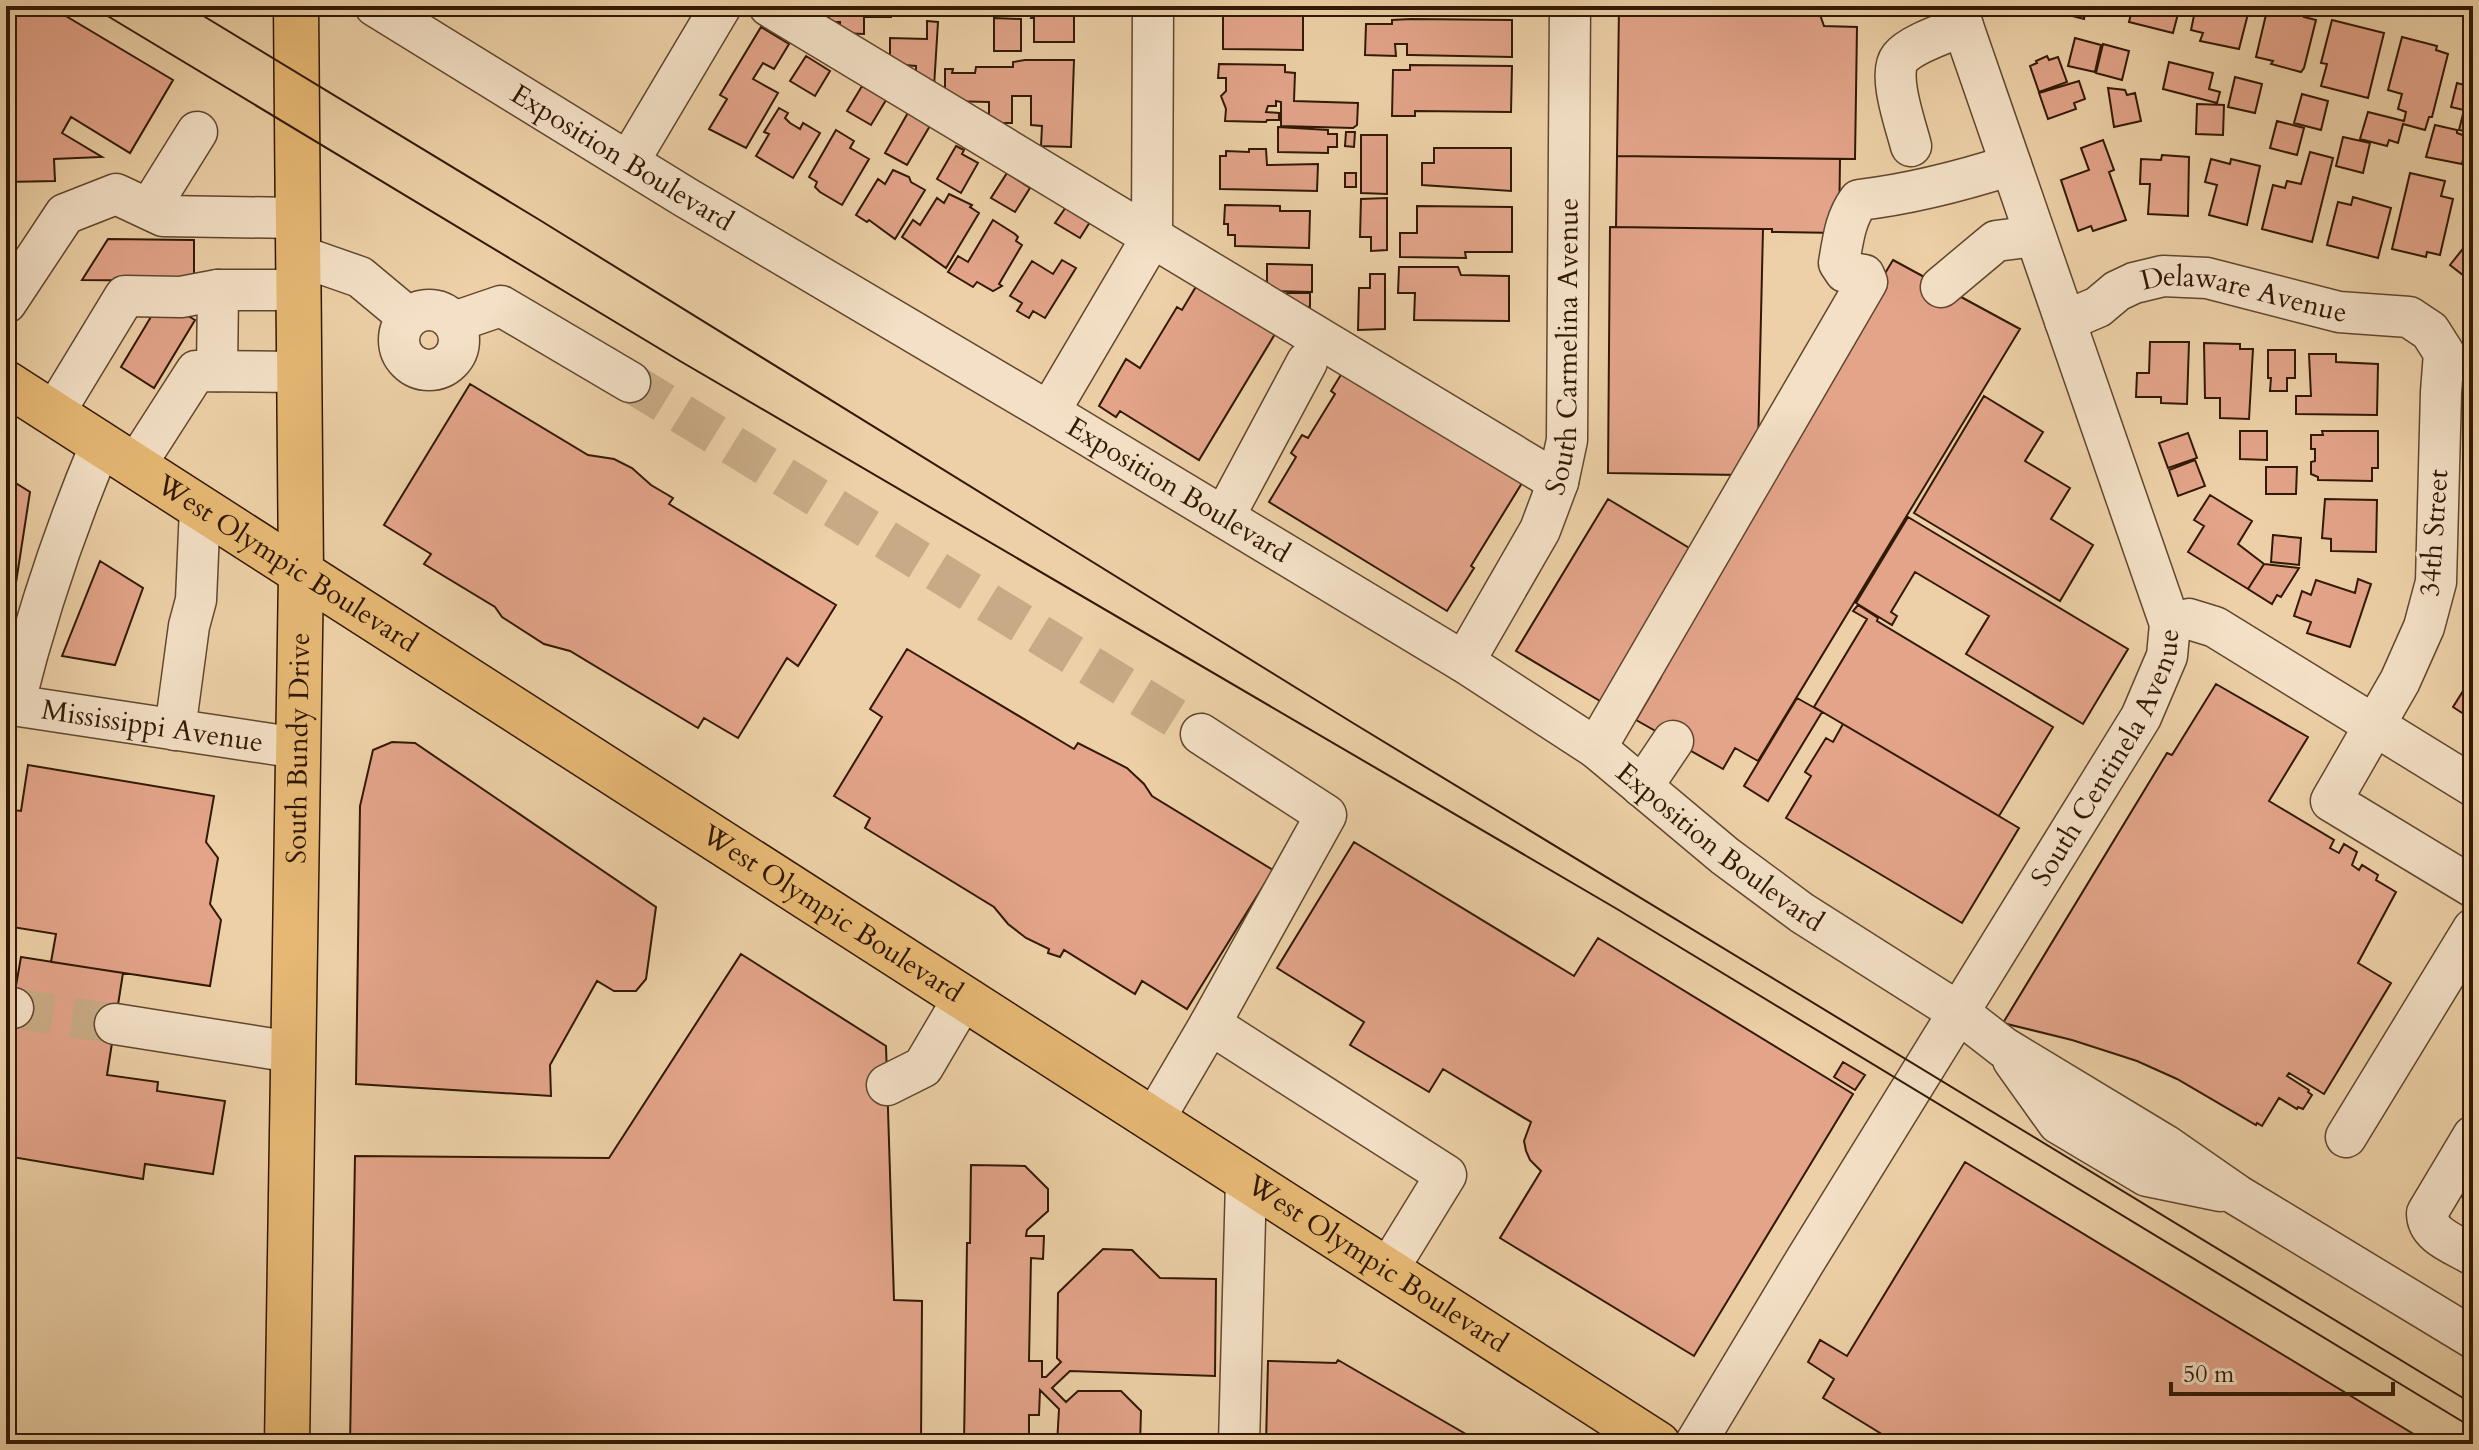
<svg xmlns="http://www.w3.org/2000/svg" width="2479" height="1450" font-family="Cardo,serif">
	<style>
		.building { fill: #e3a48a; stroke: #321904; stroke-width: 2 }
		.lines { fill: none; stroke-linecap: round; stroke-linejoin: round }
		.minor-tunnel { stroke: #c8ab86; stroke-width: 40; stroke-dasharray: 40 20; stroke-linecap: butt }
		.minor-casing { stroke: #61472d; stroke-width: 43 }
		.major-casing { stroke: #321904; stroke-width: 47 }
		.minor { stroke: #f3e0c6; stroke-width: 40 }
		.major { stroke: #e6b874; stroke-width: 44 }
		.tram { stroke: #321904; stroke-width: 2 }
		.labels { text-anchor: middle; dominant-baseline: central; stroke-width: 7; stroke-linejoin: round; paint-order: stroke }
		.street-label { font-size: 28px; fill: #321904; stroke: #f3e0c6 }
	</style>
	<rect width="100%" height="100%" fill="#edd0a7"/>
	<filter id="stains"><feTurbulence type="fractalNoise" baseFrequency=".0025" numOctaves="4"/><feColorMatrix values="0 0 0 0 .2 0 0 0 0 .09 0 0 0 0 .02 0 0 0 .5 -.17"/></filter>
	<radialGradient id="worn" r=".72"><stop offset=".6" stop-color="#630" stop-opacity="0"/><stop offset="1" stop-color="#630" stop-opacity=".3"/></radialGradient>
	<!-- building -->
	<path class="building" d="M6,6H49L173,80L130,153L71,117L62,133L102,157L54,159L55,181L6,182Z
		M822,6H909V11L891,10V17H864V34L840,33V22H829V16H822Z
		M1035,6H1074V42H1034V18H1031Z
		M1223,6H1291V10H1303V50L1223,49Z
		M1619,6H1817L1824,26L1857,27L1855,159L1617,156Z
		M2050,6H2099L2097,15L2085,13L2084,19L2049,10Z
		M2125,6H2180L2173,33L2129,22L2131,14L2124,12Z
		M2196,6H2250L2239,49L2200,41L2203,33L2191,30Z
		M2268,6H2283L2305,11L2304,17L2316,20L2304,68L2301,72L2271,64L2273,61L2256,57Z
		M994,18L1021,19V51H994Z
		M1411,19L1512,20V57L1410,55H1407V44H1395L1396,56L1365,55L1366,24H1392V20Z
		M2332,20L2384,33L2368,98L2321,86L2327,64L2321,63Z
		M927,21L938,22L934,87H916V66L890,64V38L927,39Z
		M761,27L789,44L774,69L763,63L753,79L778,93L746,148L709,129L727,99L720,95Z
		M2402,37L2437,46L2436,50L2448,54L2432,117H2429L2425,130L2403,124L2398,143L2389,140L2387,146L2360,139L2368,112L2404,121L2406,112L2398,109L2402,94L2388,90Z
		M2075,38L2101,45L2095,72L2068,66Z
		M2103,44L2129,51L2122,80L2096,73Z
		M806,56L830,71L815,96L790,81Z
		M2047,56L2049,60L2058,57L2067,82L2039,92L2030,66L2037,63L2036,61Z
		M1025,60H1074L1071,147L1041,146L1042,126L1031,125V96H1012V123H989V102L945,101V69H953L952,73H975L976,67H1013V62Z
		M2169,62L2213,73L2209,89L2220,92L2217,103L2163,89Z
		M1219,64L1285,65V72L1295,73L1294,101L1358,103L1357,125L1353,128L1281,126V102L1276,101V106H1268L1266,112L1279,113V120H1267L1266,122L1225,121L1226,109L1221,96L1226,91V78H1218Z
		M1410,65L1512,66L1511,112L1415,111V116H1392L1393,70H1410Z
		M2473,65V133L2459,130L2464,110L2451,107L2457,83L2468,86Z
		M2235,77L2262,84L2255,113L2228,107Z
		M2079,81L2085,99L2074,103L2076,109L2048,119L2039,93Z
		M862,86L886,100L871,125L847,111Z
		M2108,88L2125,90L2127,95L2135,93L2141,121L2114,127Z
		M2302,94L2328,101L2321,130L2294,123Z
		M2197,104L2224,105L2223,135L2196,134Z
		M779,108L788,113L785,118L790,123L800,129L803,123L820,133L793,178L756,156L769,134L764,132Z
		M909,111L931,124L907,165L885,153Z
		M2277,121L2304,128L2297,155L2270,148Z
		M2435,125L2457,130V133L2468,137L2462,164L2426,157Z
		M1278,127L1328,130V134H1337V147H1328V153L1278,152Z
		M836,130L854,141L850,148L869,159L842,205L820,192L815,187L817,182L809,177Z
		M1346,132H1355L1354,147L1345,146Z
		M1361,135H1387V194L1361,193Z
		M2343,137L2370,143L2363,173L2336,166Z
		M2103,140L2114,170L2109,172L2126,220L2093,231L2091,226L2078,231L2061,180L2089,170L2081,148Z
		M956,146L964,150L962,154L978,163L961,193L937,179Z
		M1434,148H1511V191L1422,185V163H1434Z
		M1249,149H1266L1267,165L1318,164L1317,191L1220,189V156H1226V151L1249,152Z
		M2310,152L2333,158L2312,242L2262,229L2273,185L2285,188L2287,181L2301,184Z
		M2162,155L2189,157L2188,216L2148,214L2150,184H2140L2141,159L2161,160Z
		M1617,156L1840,159L1839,233L1772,232V229H1763L1616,227Z
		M2211,159L2230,164L2231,159L2260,166L2247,225L2209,215L2217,185L2205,182Z
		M893,170L909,177L911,182L925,190L895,239L869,220L867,222L856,215L878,179L885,184Z
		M1007,173L1030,188L1015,212L991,198Z
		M1345,173H1356V187H1345Z
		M2410,173L2445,181L2441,196L2453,199L2440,255L2427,252L2426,257L2392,249Z
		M949,194L972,205L970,207L979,213L946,268L902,237L913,220L920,225L937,198L944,203Z
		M2353,197L2391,208L2378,258L2327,245L2338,202L2351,205Z
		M1387,198V250L1371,251V237H1360L1361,199Z
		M1225,205L1280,206V211H1310L1309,248L1235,246V235H1228V224H1224Z
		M1417,206L1512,207V252H1465L1466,258L1400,257V233H1417Z
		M1066,207L1090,222L1080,238L1055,223Z
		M993,220L1015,234L1018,237L1016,241L1022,245L999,284L1002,286L993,291L977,282L973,287L948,272L958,256L968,262Z
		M1610,227L1763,229L1758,446L1740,475L1608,473Z
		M2473,236V283L2450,265Z
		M108,239L194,240V281L82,280Z
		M1062,260L1076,268L1045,318L1033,311L1029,318L1017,311L1022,303L1010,296L1032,261L1053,274Z
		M1893,260L2020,329L1758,761L1735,748L1723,769L1636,720L1661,677L1646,668Z
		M1267,264L1312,265V292L1267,291Z
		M1399,267H1458L1461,275L1509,276V321L1414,320L1415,293H1398Z
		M1370,274H1385V329L1358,330L1359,288H1370Z
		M1197,285L1275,334L1199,460L1120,411L1116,417L1099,406L1126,359L1140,368L1177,307L1182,310Z
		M1287,293H1310V307L1287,306Z
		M161,300L195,320L154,388L121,367Z
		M2150,342H2189L2187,404L2161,403V397H2136L2137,373H2149Z
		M2204,343L2240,344V349H2253L2249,419L2220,418V398H2205Z
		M2268,350H2295V378H2287V391H2270L2271,378H2268Z
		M2309,354H2336V362L2378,364L2377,415L2296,414V396H2311Z
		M1342,373L1522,483L1471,566L1474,568L1447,611L1269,502L1296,457L1291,453L1302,435L1308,438L1335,394L1331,391Z
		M470,384L588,455L614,459L632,468L651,485L673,498L669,504L836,605L798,666L787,658L738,738L704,718L698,728L570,651L544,644L502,617L495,607L424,564L431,554L384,525Z
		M1984,396L2043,432L2025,461L2070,488L2051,519L2093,545L2060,601L1914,513Z
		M2240,431H2267V460L2240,459Z
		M2322,431H2378V468H2372V481L2318,480V477L2311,474V462L2315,461V449H2311V435H2323Z
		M2188,433L2197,458L2168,468L2159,443Z
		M2195,460L2205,486L2178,496L2169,470Z
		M2266,467H2297L2296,494H2266Z
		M6,477L30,492L13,602L6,601Z
		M2210,495L2252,521L2238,544L2264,564L2248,589L2188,552L2204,526L2194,520Z
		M1608,499L1696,552L1605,704L1516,651Z
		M2325,499L2377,500L2376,552L2331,551V539L2322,538Z
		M1908,517L2128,649L2083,724L1966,654L1989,616L1915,572L1891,612L1897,616L1892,625L1856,603Z
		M2273,535L2301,538L2299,565L2271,562Z
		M100,561L143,588L115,665L62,656Z
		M2264,564L2299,568L2281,597L2277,595L2272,604L2248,589Z
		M2358,579L2371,584L2350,647L2307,633L2311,622L2294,616L2302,591L2311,595L2316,580L2355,593Z
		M1858,605L1878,618L1877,621L2053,727L1999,816L1814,707L1867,619L1853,611Z
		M907,649L1074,749L1078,743L1127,768L1144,784L1152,796L1273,870L1187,1009L1142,981L1135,994L1064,950L1060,957L1048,953L1049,949L1026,938L1008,924L994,907L865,828L870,818L834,796L882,717L870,709Z
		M2473,675V720L2453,707Z
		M2216,684L2308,737L2269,801L2334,840L2330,848L2339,853L2344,844L2357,852L2352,865L2359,870L2362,865L2378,875L2376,880L2396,892L2358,963L2391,983L2324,1094L2289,1073L2287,1076L2309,1090L2308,1092L2312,1095L2303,1109L2298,1107L2297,1109L2279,1098L2262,1126L2257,1123L2256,1125L2177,1079L2137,1061L2072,1040L2003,1023L2167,753L2172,755Z
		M1797,698L1822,712L1768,801L1744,786Z
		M1843,724L2019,828L1962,923L1786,818L1811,776L1805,772L1826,738L1833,742Z
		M392,742L415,743L656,907L646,979L636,991H614L597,981L550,1065L551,1096L356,1084L360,806L373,750Z
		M28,765L214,796L206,842L218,858L210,904L221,920L210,986L51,962L56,934L6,926V904L11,873L6,872V853L13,810L21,811Z
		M1354,842L1574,976L1598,938L1853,1094L1694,1356L1500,1238L1541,1171L1530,1160L1526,1151L1524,1141L1531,1122L1443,1069L1429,1092L1350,1045L1364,1022L1277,968Z
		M741,954L886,1046L894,1300L922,1301L921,1444H350L355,1156L609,1158Z
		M21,957L123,973L107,1075L158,1082L157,1091L225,1101L213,1174L145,1164L143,1179L6,1156V1043Z
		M1843,1062L1865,1075L1855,1090L1834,1077Z
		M2473,1160V1203L2454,1192Z
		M1965,1162L2430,1444H2150L2134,1435L2129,1444H1898L1823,1398L1834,1379L1808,1362L1820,1340L1847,1356Z
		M971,1165L1025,1166L1048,1189V1211L1027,1230L1026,1236H1044L1043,1259L1031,1258L1029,1361H1042V1377H1046L1061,1362L1057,1358L1058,1293L1103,1249L1132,1250L1160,1278L1216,1279L1215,1376L1070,1371L1052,1388L1066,1402L1078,1391H1121L1141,1411L1140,1444H1057L1059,1409L1040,1390L1039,1415H1029V1444H964L967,1243H970Z
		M1338,1360L1483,1444H1266L1268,1361L1336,1363Z
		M53,1437L94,1444H52Z"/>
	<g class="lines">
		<!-- minor-tunnel -->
		<path class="minor-tunnel" d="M630,382L1201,734
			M13,1008L115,1024"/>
		<defs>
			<g id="minor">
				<path id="s1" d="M375,6L685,197L1049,412L1464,662L1596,748L1725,856L1802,913L1958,1012L2003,1047L2165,1145L2237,1195L2473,1338"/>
				<path d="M769,6L1558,482"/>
				<path d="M1911,146C1906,126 1887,74 1900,58C1911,44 1946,33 1963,26"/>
				<path d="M629,161L721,6"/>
				<path d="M149,209L197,132"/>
				<path d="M297,255L360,277L408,317"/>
				<path d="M1941,287L1996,241L2035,236"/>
				<path d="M6,303L65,214L116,194L163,216L296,218"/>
				<circle cx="429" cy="340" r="30"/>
				<path id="s2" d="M2065,321L2098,307L2117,291L2134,283L2163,276L2207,278L2339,312L2409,317L2430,331L2444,353L2441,392L2436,582L2424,627L2400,681L2331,801L2473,887"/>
				<path d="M454,322L501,306L630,382"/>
				<path d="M217,371L218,290"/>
				<path d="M1049,412L1152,237L1153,6"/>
				<path d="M54,413L125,296L181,297L218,290H297"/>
				<path d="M135,466L196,371L298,372"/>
				<path d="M1224,517L1307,362"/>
				<path d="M2170,624L2189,619L2215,627L2473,786"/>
				<path id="s3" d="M1464,662L1540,530L1558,482L1567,440L1570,6"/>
				<path id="s4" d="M6,704L298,748"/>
				<path d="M14,705C36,616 65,529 101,444"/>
				<path d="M175,730L189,626L196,600L200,508"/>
				<path d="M1201,734L1326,815L1210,1024"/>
				<path d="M1596,748L1867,282L1864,275L1845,272L1839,263C1843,240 1845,219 1859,200C1911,194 1961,181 2011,165"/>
				<path d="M1642,787L1673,741"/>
				<path d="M6,1007L13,1008"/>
				<path d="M115,1024L292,1052"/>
				<path d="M2013,1060L2058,1123L2147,1176L2220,1191"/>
				<path d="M887,1085L923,1067L963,999"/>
				<path d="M1153,1121L1210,1024L1446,1175L1387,1271"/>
				<path d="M2473,1136L2427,1213C2427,1236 2455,1244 2473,1255"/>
				<path d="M2346,1137L2473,929"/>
				<path d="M1239,1444L1246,1181"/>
				<path id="s5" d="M1695,1444L1805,1261L2141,717L2167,656L2170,624L1956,6"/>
			</g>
			<g id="major">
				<path id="s6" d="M6,383L1658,1444"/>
				<path id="s7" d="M287,1444L301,574L296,6"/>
			</g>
		</defs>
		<!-- minor casing -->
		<use href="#minor" class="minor-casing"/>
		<!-- major casing -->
		<use href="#major" class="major-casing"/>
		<!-- minor -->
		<use href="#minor" class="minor"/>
		<!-- major -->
		<use href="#major" class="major"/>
		<!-- tram -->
		<path class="tram" d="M91,6L680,361L1617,909L2473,1428
			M187,6L538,219L1353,723L2473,1404"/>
	</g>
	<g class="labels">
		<!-- street labels -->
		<g class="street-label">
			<text stroke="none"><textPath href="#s1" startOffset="290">Exposition Boulevard</textPath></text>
			<text stroke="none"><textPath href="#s2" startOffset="192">Delaware Avenue</textPath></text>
			<text stroke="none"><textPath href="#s3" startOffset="340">South Carmelina Avenue</textPath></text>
			<text stroke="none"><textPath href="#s1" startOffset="938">Exposition Boulevard</textPath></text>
			<text transform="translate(2434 533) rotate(-86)">34th Street</text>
			<text stroke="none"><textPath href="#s6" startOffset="334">West Olympic Boulevard</textPath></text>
			<text stroke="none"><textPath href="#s4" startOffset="148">Mississippi Avenue</textPath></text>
			<text stroke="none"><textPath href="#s7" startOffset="696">South Bundy Drive</textPath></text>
			<text stroke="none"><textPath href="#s5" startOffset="802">South Centinela Avenue</textPath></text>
			<text stroke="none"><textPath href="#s1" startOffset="1588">Exposition Boulevard</textPath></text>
			<text stroke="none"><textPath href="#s6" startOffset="982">West Olympic Boulevard</textPath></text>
			<text stroke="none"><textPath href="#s6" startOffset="1630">West Olympic Boulevard</textPath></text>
		</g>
	</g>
	<!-- margin -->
	<rect width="2479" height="1450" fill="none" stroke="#edd0a7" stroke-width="32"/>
	<rect x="8" y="8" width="2463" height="1434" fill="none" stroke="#321904" stroke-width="4"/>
	<rect x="16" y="16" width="2447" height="1418" fill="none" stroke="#321904" stroke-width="2"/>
	<!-- scale -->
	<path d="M2171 1382v12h222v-12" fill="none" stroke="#321904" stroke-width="4"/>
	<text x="2183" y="1382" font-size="24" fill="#321904" stroke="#f3e0c6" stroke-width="6" paint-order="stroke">50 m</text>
	<rect width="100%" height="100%" filter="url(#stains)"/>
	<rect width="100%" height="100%" fill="url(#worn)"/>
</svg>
